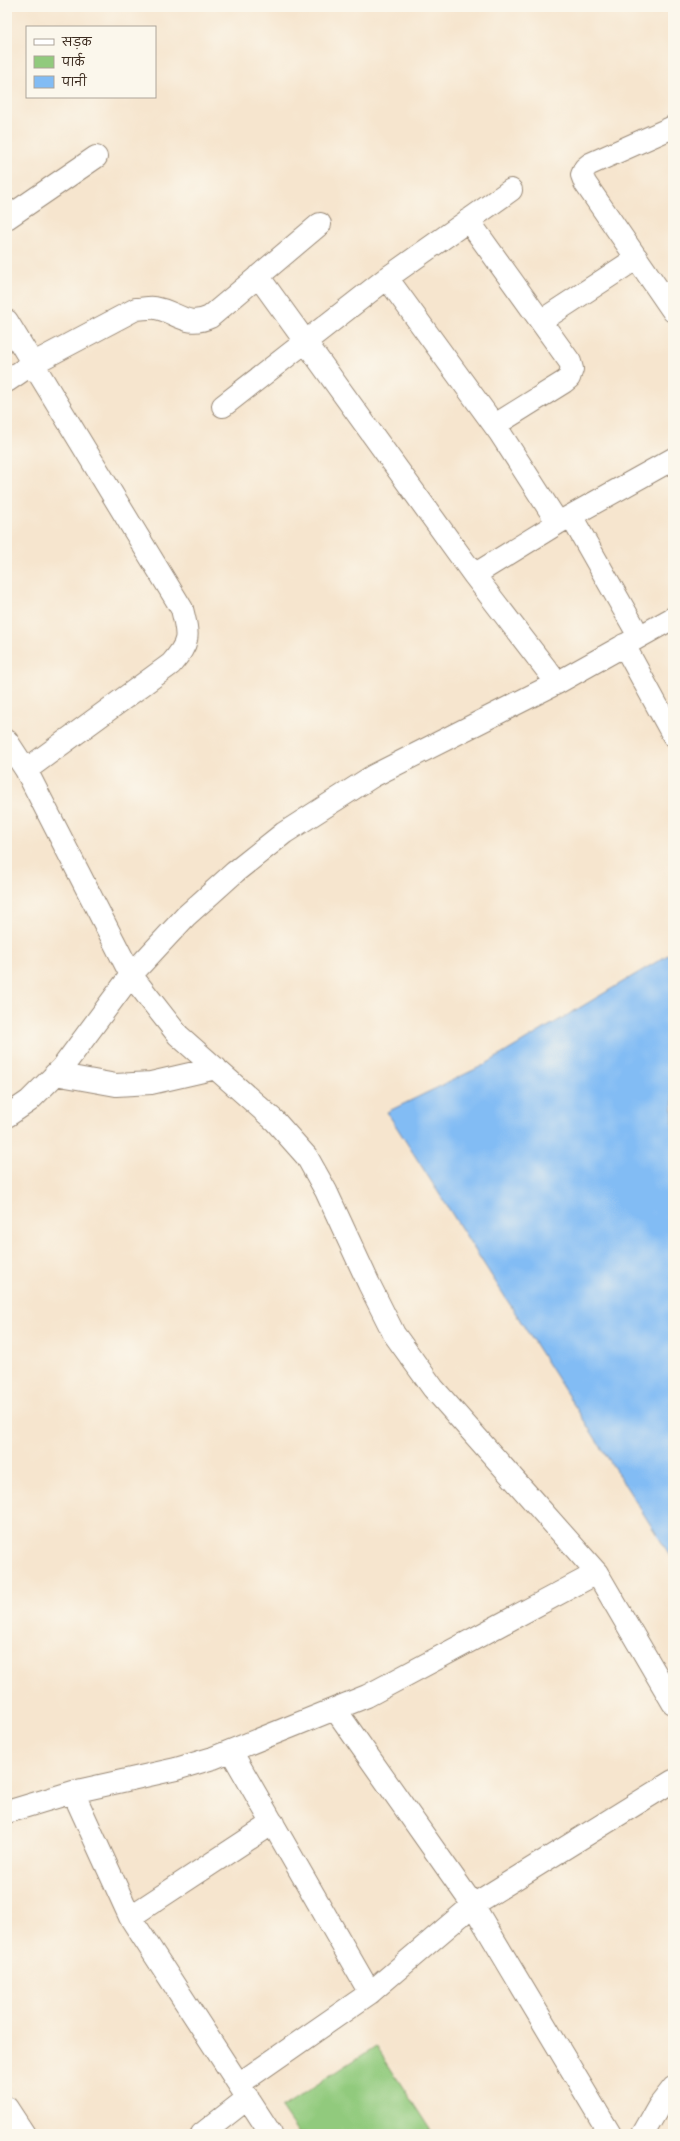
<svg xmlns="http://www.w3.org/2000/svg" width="680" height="2141" font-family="Caveat,'Playpen Sans Deva',sans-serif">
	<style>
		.green { fill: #91ca7d; stroke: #667a4e }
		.water { fill: #82bcf4; stroke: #5e7389 }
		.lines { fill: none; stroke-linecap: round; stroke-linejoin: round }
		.minor-casing { stroke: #988876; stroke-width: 24 }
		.minor { stroke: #fff; stroke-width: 22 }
	</style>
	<rect width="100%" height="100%" fill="#fbf7ec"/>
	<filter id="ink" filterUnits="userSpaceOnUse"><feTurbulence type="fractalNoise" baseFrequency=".025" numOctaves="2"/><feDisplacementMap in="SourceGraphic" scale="8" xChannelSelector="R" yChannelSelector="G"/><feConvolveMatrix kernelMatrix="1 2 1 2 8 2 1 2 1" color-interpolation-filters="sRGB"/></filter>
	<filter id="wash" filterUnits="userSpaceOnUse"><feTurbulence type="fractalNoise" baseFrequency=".012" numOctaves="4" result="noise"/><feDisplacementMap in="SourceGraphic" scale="16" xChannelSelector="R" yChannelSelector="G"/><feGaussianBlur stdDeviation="0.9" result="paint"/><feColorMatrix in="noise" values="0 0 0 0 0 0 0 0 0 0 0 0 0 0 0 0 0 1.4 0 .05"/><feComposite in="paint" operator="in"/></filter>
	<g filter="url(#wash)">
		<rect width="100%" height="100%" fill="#f6e5ce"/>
		<!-- green -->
		<path class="green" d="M376,2046L433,2134H299L281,2108Z"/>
		<!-- water -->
		<path class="water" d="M673,952V1560L387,1112L484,1065Z"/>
	</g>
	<g filter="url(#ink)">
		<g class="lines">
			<defs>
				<path id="minor" d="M673,127L590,164L585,168L582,175L585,183L673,311
					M7,218L96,157
					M468,220L570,362L572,369L569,378L564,382L495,425
					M258,276L474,575L557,683
					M387,278L500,433L558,523
					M7,321L182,609C189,637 190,642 171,664L26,770
					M541,321L637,258
					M7,381L32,364L136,309C142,309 149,307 155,308C178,312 186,328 210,317L320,224
					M223,406L387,278L511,190
					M571,516L639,636
					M474,575L558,523L673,459
					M624,645L673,735
					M7,741L26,770L131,975L178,1035L275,1121L307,1157L326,1191L369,1284L394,1334L433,1388L597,1573L673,1703
					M55,1074L116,1085L151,1083L216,1068
					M7,1116L29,1101L62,1068L131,975L186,916L235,872L284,833L373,776L557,683L673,618
					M335,1709L473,1905L610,2134
					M231,1751L370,1993
					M73,1792L130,1917L271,2134
					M7,1812L73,1792L176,1769L213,1758L367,1696L597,1573
					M130,1917L273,1823
					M239,2084L370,1993L473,1905L673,1781
					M7,2108L24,2134
					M202,2134L248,2098
					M643,2134L659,2106L673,2088"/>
			</defs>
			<!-- minor casing -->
			<use href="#minor" class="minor-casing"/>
			<!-- minor -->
			<use href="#minor" class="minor"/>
		</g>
	</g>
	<!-- margin -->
	<rect width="680" height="2141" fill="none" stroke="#fbf7ec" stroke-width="24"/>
	<!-- legend -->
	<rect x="26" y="26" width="130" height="72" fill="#fbf7ec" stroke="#aea59a"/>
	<rect x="34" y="39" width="20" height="6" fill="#ffffff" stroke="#aea59a"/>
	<text x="62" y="46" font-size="12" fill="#3b2a1e">सड़क</text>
	<rect x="34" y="56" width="20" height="12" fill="#91ca7d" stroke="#aea59a"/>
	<text x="62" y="66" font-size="12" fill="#3b2a1e">पार्क</text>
	<rect x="34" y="76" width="20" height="12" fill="#82bcf4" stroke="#aea59a"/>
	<text x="62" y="86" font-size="12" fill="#3b2a1e">पानी</text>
</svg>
